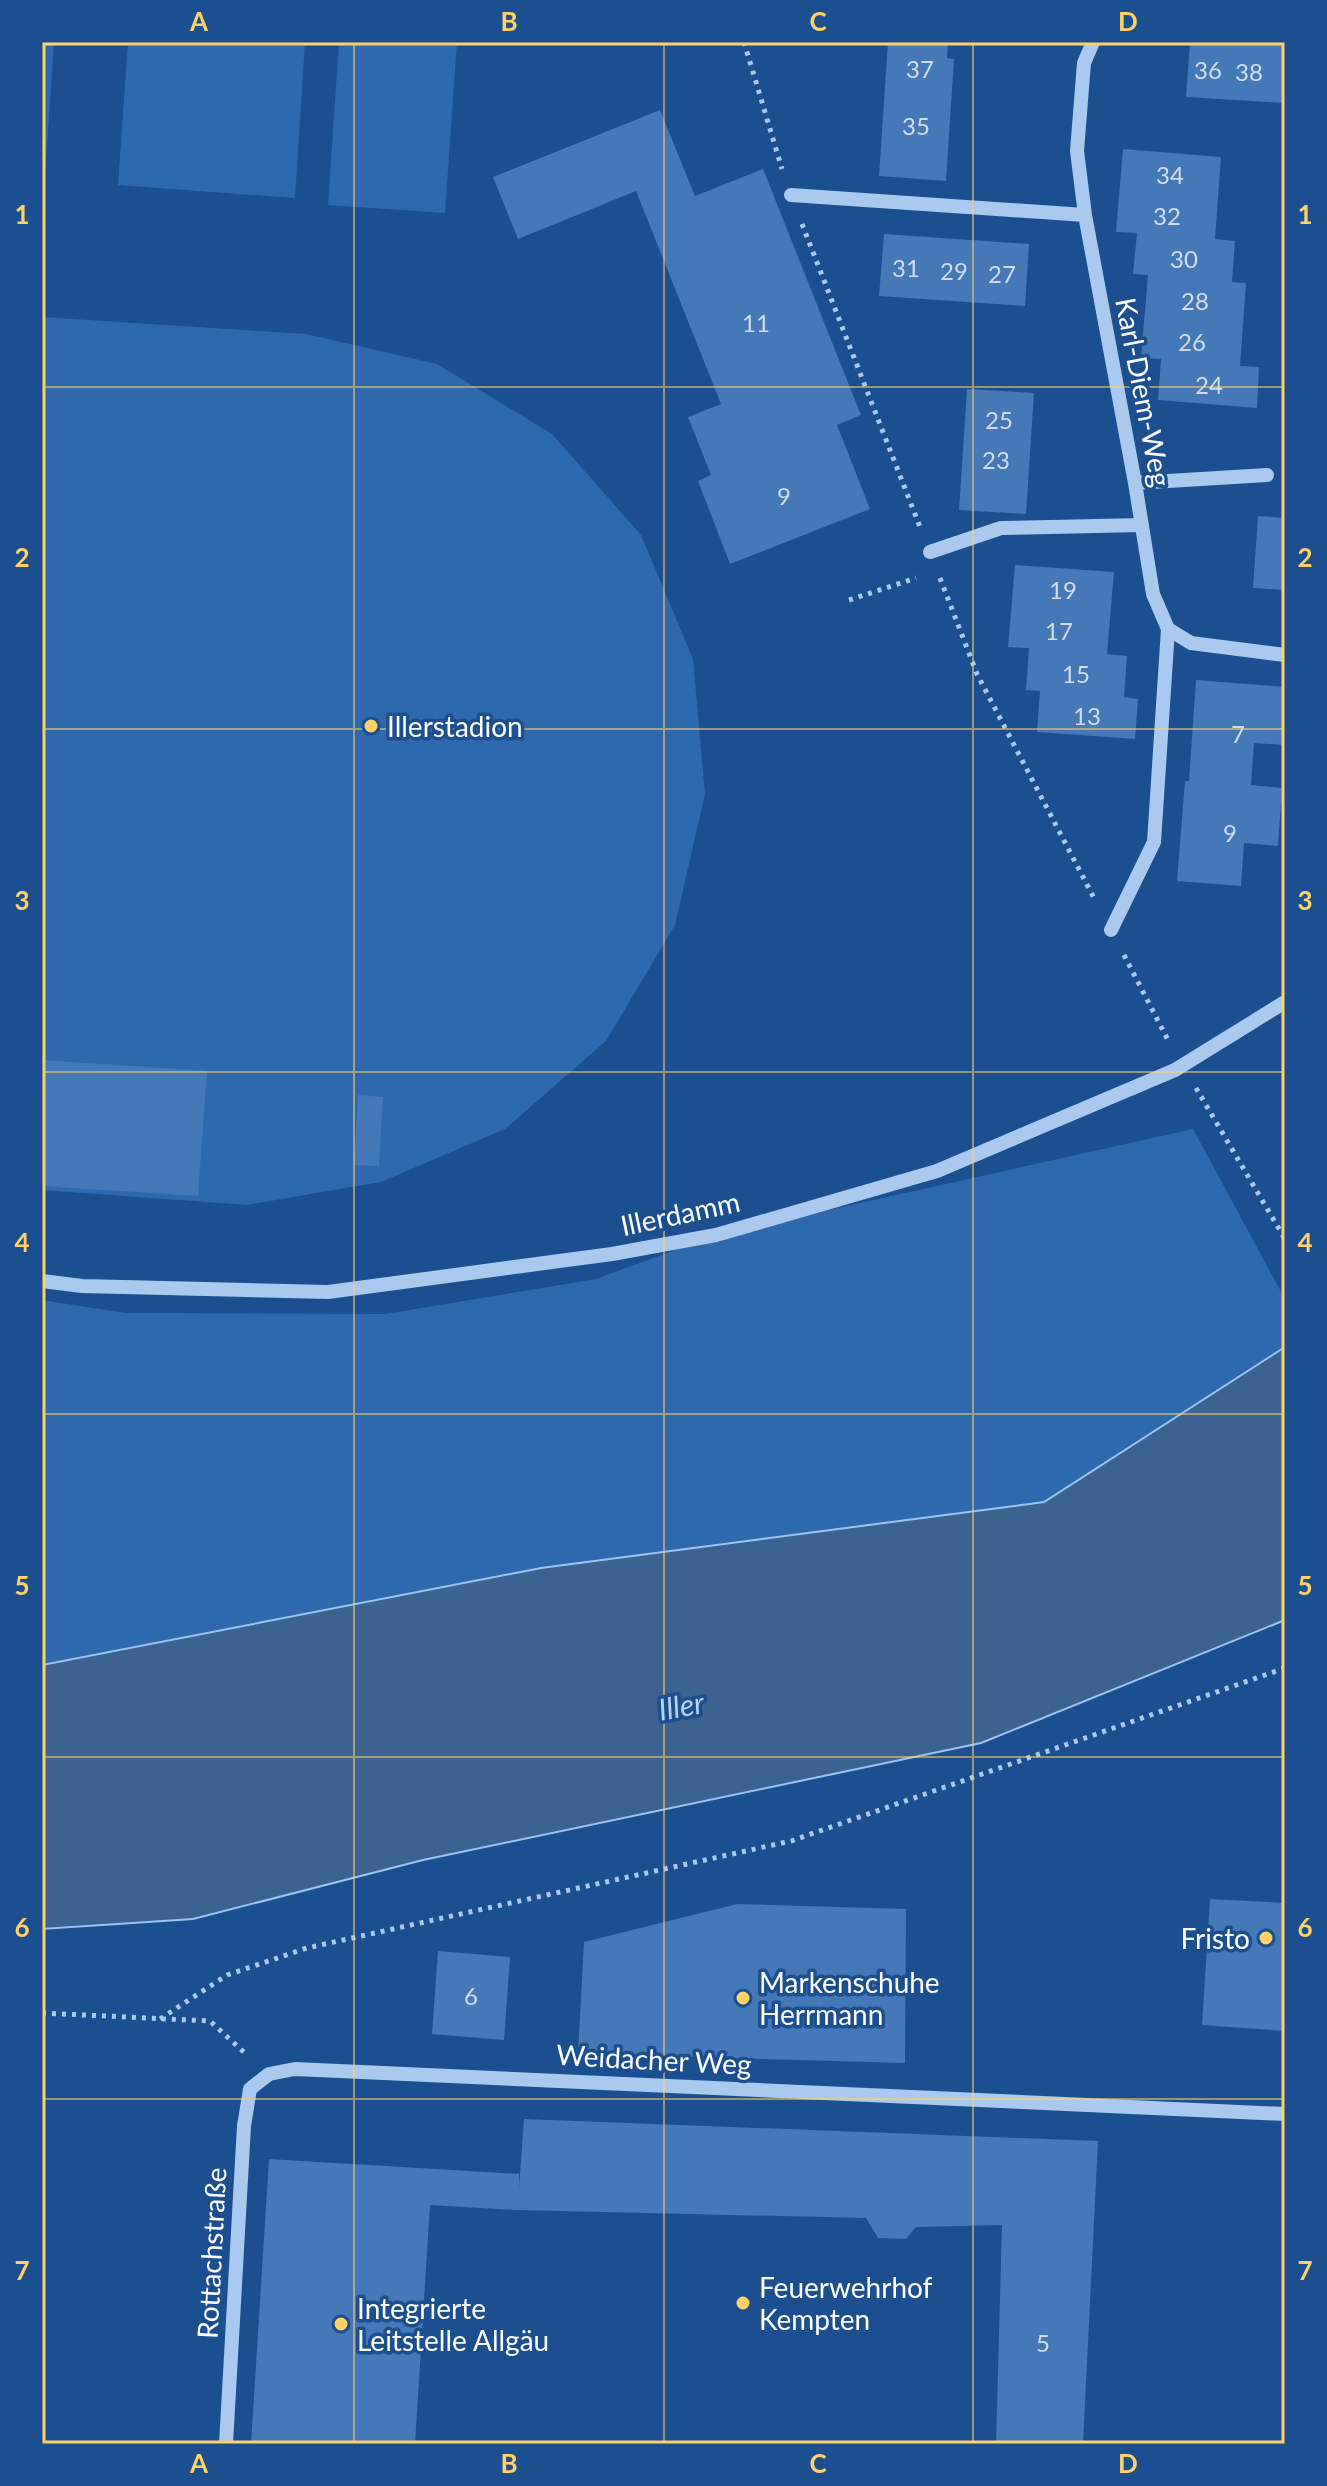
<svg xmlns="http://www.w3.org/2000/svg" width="1327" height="2486" font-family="Lato,sans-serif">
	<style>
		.green { fill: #2e69ad }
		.water { fill: #3c6290; stroke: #9cc4f0; stroke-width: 2 }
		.building { fill: #4478b7 }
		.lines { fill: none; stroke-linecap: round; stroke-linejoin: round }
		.path { stroke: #a9c9ee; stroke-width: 5; stroke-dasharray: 4 6; stroke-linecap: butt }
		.minor { stroke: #a9c9ee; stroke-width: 14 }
		.grid { fill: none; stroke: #ffd166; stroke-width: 2; stroke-opacity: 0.55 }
		.poi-dot { fill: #ffd166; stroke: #1b4f8f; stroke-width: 3 }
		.labels { text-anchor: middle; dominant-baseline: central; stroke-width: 7; stroke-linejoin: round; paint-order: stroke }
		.number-label { font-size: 24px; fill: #d0dded }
		.street-label { font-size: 28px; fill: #fff; stroke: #1b4f8f }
		.poi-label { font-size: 28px; fill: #fff; stroke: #1b4f8f; text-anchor: start }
		.water-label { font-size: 30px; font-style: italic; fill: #b5d3f5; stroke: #1b4f8f }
		.neatline { fill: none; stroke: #ffd166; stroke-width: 3 }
		.grid-label { font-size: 26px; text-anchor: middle; font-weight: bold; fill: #ffd166 }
	</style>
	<rect width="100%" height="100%" fill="#1b4f8f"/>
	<!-- green -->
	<path class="green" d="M42,42H54L42,222Z
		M128,42H305L295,198L118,185Z
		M339,42H457L445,213L328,205Z
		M42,317L306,334L437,364L552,434L641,535L693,659L705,794L675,925L606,1041L505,1129L381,1182L247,1205L42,1190Z
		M1193,1129L1285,1299V1347L1044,1502L541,1568L42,1665V1300L125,1313L385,1314L596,1279L716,1235Z"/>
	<!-- water -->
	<path class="water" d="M1285,1347V1620L981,1743L423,1860L193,1919L42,1929V1665L541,1568L1044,1502Z"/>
	<!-- building -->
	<path class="building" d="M888,42H948L947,58L954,59L946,181L879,176Z
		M1190,42H1285V103L1186,97Z
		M660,110L695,196L763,169L861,415L837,425L870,509L730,564L698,481L711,475L688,417L721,404L636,191L518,239L493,177Z
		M1123,149L1221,157L1215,239L1235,241L1232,282L1246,283L1240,366L1259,367L1257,408L1158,400L1161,359L1141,358L1148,275L1133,274L1137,233L1116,232Z
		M884,234L1029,244L1025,306L879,296Z
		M967,389L1034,393L1026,514L959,510Z
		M1258,516L1285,518V590L1253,588Z
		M1015,565L1114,572L1107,654L1127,656L1124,697L1138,699L1135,739L1037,732L1040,691L1026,690L1029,648L1008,647Z
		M1196,680L1285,687V745L1254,743L1251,785L1282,788L1278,846L1244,843L1241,886L1177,881L1185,781H1189Z
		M42,1060L207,1071L198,1196L42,1186Z
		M358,1095L383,1097L379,1166L354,1165Z
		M1210,1899L1285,1903V2031L1202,2025Z
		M737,1904L906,1909L905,2063L578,2054L584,1942Z
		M438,1951L510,1957L504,2040L432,2034Z
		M524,2119L1098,2141L1083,2444H996L1002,2225L916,2227L906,2239L878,2238L866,2218L516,2210L430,2205L415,2444H251L269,2159L519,2174V2188Z"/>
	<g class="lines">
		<!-- path -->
		<path class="path" d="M744,42L782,169
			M802,224L920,527
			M940,578L977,674L1095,900
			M849,600L916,578
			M1124,955L1169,1042
			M1196,1088L1285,1239
			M42,2013L210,2021L247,2055
			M160,2019L227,1975L307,1948L791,1841L1285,1668"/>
		<!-- minor -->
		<path class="minor" d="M1093,42L1084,63L1077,151L1085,215L1135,483L1153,594L1168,629L1191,643L1285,655
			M791,195L1085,215
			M1135,483L1267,475
			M930,552L1001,528L1142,525
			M1111,930L1154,842L1168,629
			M42,1281L82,1286L328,1292L612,1254L716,1235L937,1171L1175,1070L1285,1002
			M226,2444L244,2126L250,2089L269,2074L295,2069L1285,2114"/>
	</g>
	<!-- grid -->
	<path class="grid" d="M354,42V2444M664,42V2444M973,42V2444M42,387H1285M42,729H1285M42,1072H1285M42,1414H1285M42,1757H1285M42,2099H1285"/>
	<!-- markers -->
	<g class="poi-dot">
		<circle cx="371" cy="726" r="8"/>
		<circle cx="1266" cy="1938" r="8"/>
		<circle cx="743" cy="1998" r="8"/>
		<circle cx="743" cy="2303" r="8"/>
		<circle cx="341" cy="2324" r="8"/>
	</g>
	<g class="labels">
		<!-- number labels -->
		<g class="number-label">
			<text x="920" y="68">37</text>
			<text x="1208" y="69">36</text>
			<text x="1249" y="71">38</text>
			<text x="916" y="125">35</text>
			<text x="1170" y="174">34</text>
			<text x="1167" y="215">32</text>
			<text x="1184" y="258">30</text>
			<text x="906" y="267">31</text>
			<text x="954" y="270">29</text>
			<text x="1002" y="273">27</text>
			<text x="1195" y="300">28</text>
			<text x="756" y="322">11</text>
			<text x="1192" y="341">26</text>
			<text x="1209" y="384">24</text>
			<text x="999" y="419">25</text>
			<text x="996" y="459">23</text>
			<text x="784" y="495">9</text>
			<text x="1063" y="589">19</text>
			<text x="1059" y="630">17</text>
			<text x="1076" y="673">15</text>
			<text x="1087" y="715">13</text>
			<text x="1238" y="733">7</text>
			<text x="1230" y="832">9</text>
			<text x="471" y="1995">6</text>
			<text x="1043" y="2342">5</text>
		</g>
		<!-- street labels -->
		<g class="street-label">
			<text transform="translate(1144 392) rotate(79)">Karl-Diem-Weg</text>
			<text transform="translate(680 1213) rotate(-12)">Illerdamm</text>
			<text transform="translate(654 2059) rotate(3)">Weidacher Weg</text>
			<text transform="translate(211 2253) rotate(-87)">Rottachstraße</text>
		</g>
		<!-- poi labels -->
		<g class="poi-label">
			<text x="387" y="726">Illerstadion</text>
			<text x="1250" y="1938" text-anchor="end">Fristo</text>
			<text x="759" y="1982">Markenschuhe<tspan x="759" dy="32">Herrmann</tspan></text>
			<text x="759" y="2287">Feuerwehrhof<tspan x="759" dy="32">Kempten</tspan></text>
			<text x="357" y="2308">Integrierte<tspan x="357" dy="32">Leitstelle Allgäu</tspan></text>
		</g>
		<!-- water labels -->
		<g class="water-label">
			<text transform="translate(681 1705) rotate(-10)">Iller</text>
		</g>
	</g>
	<!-- border -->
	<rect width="1327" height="2486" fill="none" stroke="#1b4f8f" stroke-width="88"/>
	<rect x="44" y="44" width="1239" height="2398" class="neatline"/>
	<g class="grid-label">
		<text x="199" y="31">A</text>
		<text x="509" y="31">B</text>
		<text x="818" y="31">C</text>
		<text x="1128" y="31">D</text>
		<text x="22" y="224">1</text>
		<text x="1305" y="224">1</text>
		<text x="22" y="567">2</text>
		<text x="1305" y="567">2</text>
		<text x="22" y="910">3</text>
		<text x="1305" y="910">3</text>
		<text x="22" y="1252">4</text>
		<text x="1305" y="1252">4</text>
		<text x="22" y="1595">5</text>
		<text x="1305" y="1595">5</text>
		<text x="22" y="1937">6</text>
		<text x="1305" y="1937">6</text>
		<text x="22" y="2280">7</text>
		<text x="1305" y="2280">7</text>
		<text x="199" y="2473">A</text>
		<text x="509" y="2473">B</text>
		<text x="818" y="2473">C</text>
		<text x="1128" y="2473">D</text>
	</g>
</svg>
